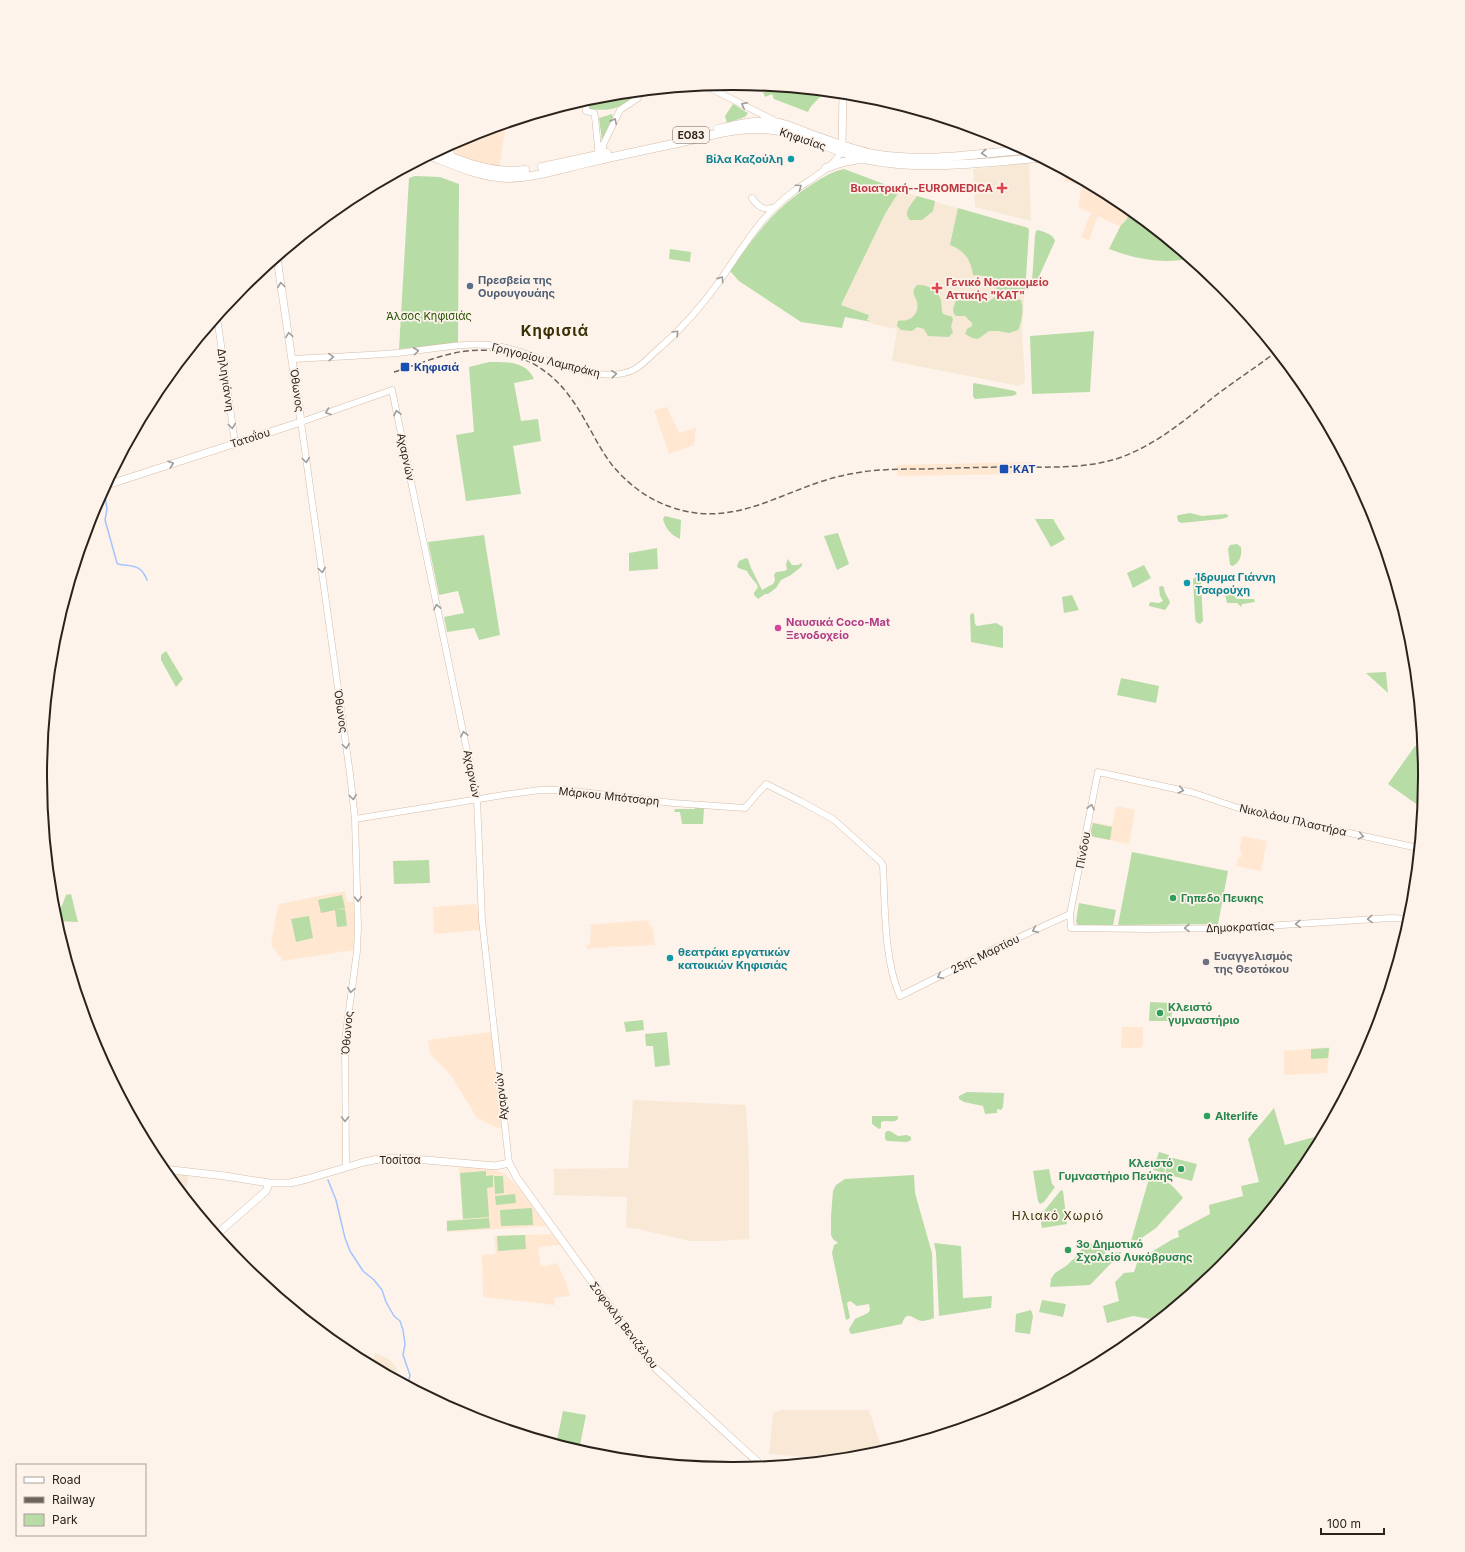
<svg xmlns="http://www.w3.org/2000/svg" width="1465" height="1552" font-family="Inter,sans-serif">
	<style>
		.built { fill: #ffe7d2 }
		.industrial { fill: #f9e8d6 }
		.medical { fill: #f7e9d6 }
		.green { fill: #b7dca6 }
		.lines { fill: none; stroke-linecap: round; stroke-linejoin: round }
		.stream { stroke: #a3c4fe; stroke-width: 1.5 }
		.tertiary-casing { stroke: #d4bda9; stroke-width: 7 }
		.secondary-casing { stroke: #d4bda9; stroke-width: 8 }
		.primary-casing { stroke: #d4bda9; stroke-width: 9 }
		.tertiary { stroke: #fff; stroke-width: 6 }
		.secondary { stroke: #fff; stroke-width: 7 }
		.primary { stroke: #fff; stroke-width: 8 }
		.rail { stroke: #6c635b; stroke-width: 1.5; stroke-dasharray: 6 3; stroke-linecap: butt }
		.oneway { stroke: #a09c98 }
		.culture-dot { fill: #0f9aa8; stroke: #fdf3eb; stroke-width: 1.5 }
		.health-dot { fill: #e0444e; stroke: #fdf3eb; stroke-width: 1.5 }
		.service-dot { fill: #5c6f8a; stroke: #fdf3eb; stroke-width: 1.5 }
		.transit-dot { fill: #1a4fb4; stroke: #fdf3eb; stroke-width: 1.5 }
		.hotel-dot { fill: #d1479c; stroke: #fdf3eb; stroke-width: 1.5 }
		.leisure-dot { fill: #2e9e5b; stroke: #fdf3eb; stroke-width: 1.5 }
		.worship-dot { fill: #6b7280; stroke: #fdf3eb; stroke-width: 1.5 }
		.labels { text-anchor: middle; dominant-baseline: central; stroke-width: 3.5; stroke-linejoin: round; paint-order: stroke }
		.shield { fill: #fdf3eb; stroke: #6a6159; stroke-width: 1 }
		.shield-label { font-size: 10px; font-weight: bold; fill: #2b231b }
		.street-label { font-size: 11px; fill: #2b231b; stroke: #fdf3eb }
		.culture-label { font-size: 11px; font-weight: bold; fill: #0d838f; stroke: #fdf3eb; text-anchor: start }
		.health-label { font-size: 11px; font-weight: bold; fill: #be3a42; stroke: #fdf3eb; text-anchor: end }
		.service-label { font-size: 11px; font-weight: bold; fill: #4e5e75; stroke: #fdf3eb; text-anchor: start }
		.park-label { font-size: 11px; fill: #255100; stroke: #fdf3eb }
		.transit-label { font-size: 11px; font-weight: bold; fill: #164399; stroke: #fdf3eb; text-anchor: start }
		.hotel-label { font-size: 11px; font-weight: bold; fill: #b23c85; stroke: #fdf3eb; text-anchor: start }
		.leisure-label { font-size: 11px; font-weight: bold; fill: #27864d; stroke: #fdf3eb; text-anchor: start }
		.worship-label { font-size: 11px; font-weight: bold; fill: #5b616d; stroke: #fdf3eb; text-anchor: start }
		.neighbourhood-label { font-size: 12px; letter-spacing: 1px; fill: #382f03; stroke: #fdf3eb }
		.district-label { font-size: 15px; font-weight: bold; letter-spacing: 1px; fill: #382f03; stroke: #fdf3eb }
		.rim { fill: none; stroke: #2b231b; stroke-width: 2 }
	</style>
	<rect width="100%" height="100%" fill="#fdf3eb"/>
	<!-- built -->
	<path class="built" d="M506,124L499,169L433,155L468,136Z
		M1064,172L1117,200L1130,211L1127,219L1119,226L1098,216L1089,240L1081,237L1091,213L1078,207L1082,186L1065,181Z
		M667,407L679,433L696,428L694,445L669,454L654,410Z
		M1031,462V474L898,476L897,465Z
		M1116,806L1135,810L1129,844L1089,836L1092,822L1112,826Z
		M1242,836L1267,841L1261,871L1236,866L1238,857L1241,858L1242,852L1240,851V847Z
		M345,891L347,902H354V950L283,961L271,945L276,915L279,904Z
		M477,904L480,930L434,934L433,907Z
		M649,920L648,921L650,927L652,926L655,945L615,947V946H612V947L587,949L586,945H590L591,926L587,925Z
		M1122,1027H1143V1045L1140,1048H1121Z
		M492,1032L501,1128L495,1127L477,1118L452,1077L430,1053L428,1040Z
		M1330,1047L1327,1073L1284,1075V1051Z
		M459,1166L494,1169L505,1174L520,1189L546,1226L447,1232L446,1220L463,1219Z
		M552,1234L560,1245L538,1247L541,1267L557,1263L566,1282L570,1296L554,1298L555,1305L483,1297L482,1255L496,1254L494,1236Z"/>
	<!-- industrial -->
	<path class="industrial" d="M633,1100L746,1105L749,1163V1239L718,1241H689L638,1229L627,1228L626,1225L627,1197L554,1195V1169L628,1168Z
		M165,1171L189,1174L186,1191H181Z
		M375,1353L389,1359L396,1367L398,1379L372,1365Z
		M781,1410H869L883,1451L867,1455L829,1459L769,1454L773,1413Z"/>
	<!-- medical -->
	<path class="medical" d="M1029,163L1031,221L975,207L973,169Z
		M900,190L917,196L982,216L1025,226L1029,230L1022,329L1025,382L1019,386L892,361L897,329L871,324L872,322L867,320L869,315L841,305L885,214Z"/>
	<!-- green -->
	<path class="green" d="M761,86L824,93C818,100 811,104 808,112L774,99L772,94L765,97Z
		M635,93L634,98C616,110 609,111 588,109L589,99L598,97Z
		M733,104L748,113L745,117L727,123L725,116Z
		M612,114L613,118L602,141L599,118Z
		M844,169L900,190L885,214L841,305L869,315L867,320L872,322L845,317L842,328L801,322L739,281L730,271C756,234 775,207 814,183C824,177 833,171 844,169Z
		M415,176L440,177L459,184L458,344L399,349L409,178Z
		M917,196L935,201L933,211L922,220H910C902,212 912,204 917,196Z
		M958,208L1028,228L1029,230L1025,293L998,292L994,283H984V276L973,275C971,260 965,251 950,245Z
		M1130,211L1189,259C1161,264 1135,259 1109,249L1121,225L1127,219Z
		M1038,230C1044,232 1053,234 1055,241L1037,281L1034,283L1032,282L1035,236L1036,231Z
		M670,249L691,252L690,262L669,259Z
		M917,285C927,284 938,290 941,300C942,305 941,309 943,314L949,316H951L953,319L951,327L953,332L949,337L928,336L924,329L917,327L912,331L901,330L897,326L898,321C901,320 904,321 907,320C915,318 919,310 917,302C915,294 910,293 917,285Z
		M1002,296L1021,300C1024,307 1022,323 1018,330L1009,333L998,331H989L978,339L972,338L965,334L967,329L972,326V323L965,316H956L954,314L953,309L956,300L989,301L995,297Z
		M1094,331L1090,392L1032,394L1030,336Z
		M489,362C507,362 526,361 534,379L514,383L521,421L538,419L541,441L513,446L521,494L466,501L456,435L474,432L469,367Z
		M974,383L1015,391L1017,394L1012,396L975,399L973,396V384Z
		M1190,513L1202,516L1226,514L1228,515V517L1221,519L1181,523L1178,521L1177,516L1179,515Z
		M665,516L681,520L680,539C671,535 665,528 663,519Z
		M1035,519H1053L1065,539L1051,547Z
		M838,533L849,564L837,570L824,536Z
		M484,535L500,635L479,640L474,628L447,632L444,617L464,613L458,591L439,595L428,542Z
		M1237,544L1241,547C1242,556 1240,562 1233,566L1230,565L1228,549L1230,545Z
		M657,548L658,569L629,571V553Z
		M746,558L748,559L751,568L762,590L773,584L775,580L774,575L776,572L785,571L787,569L786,564L788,559L792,565H798L802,563V566L791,575L781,580L776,588L768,594H765L758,599L754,595V593L758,587C756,581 750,578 747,571L738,568L737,566L739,561Z
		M1144,565L1151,578L1133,588L1127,573Z
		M1196,577H1199L1201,581L1203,621L1200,624L1196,622L1195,617L1193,579Z
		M1161,586L1164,587C1164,594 1169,597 1170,603L1165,610L1149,606V604L1151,602L1159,603L1163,601L1160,596L1159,587Z
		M1230,590L1233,591L1234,596L1237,599H1254L1255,602L1242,604L1241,607L1237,603H1227L1225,595L1226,591Z
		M1072,595L1079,610L1064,613L1062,597Z
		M972,613L974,614L975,624L977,626L996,623L1003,627V648L971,642L970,615Z
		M166,651L183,679L176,687L161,660V655Z
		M1386,672L1388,693L1366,673Z
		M1121,678L1159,686L1156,703L1117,695Z
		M1415,746L1422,750L1425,776L1422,808L1388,784Z
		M695,807L704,808L703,824H682L680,812H674L675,809H695Z
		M1093,823L1112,827L1110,840L1090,836Z
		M1132,852L1228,871L1218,924L1118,925Z
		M429,860L430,883L394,884L393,861Z
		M71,894L78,922L56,921L66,895Z
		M342,895L345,908L321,913L318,900Z
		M1079,903L1116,910L1113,925H1078L1076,922Z
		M345,909L347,926L337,927L335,910Z
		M309,916L313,938L296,942L291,919Z
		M1150,1002L1173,1003L1171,1021H1149Z
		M643,1020L644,1030L626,1032L624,1022Z
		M667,1032L670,1065L655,1067L653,1046H646L645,1034Z
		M1329,1048L1328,1058L1311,1059V1049Z
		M967,1092L1004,1093L1003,1107L1001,1110L997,1109V1113L985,1114L983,1106L964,1102L959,1099V1096Z
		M1274,1108L1285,1145L1322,1135L1308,1161L1222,1266L1156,1320L1133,1316L1107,1323L1103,1306L1119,1301L1115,1282L1124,1273L1134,1272L1138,1260L1173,1239L1179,1237L1178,1231L1210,1214L1209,1205L1243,1196L1241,1186L1259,1182L1248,1139Z
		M872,1116H898V1119C893,1124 887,1119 881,1122V1128L879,1129L872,1124Z
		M887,1131H890L898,1136L907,1135L911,1137V1140L907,1142L887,1141L885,1139V1133Z
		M1159,1152L1169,1155L1164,1173L1153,1170Z
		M1169,1157L1197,1164L1192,1181L1165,1174Z
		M1049,1169L1052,1184L1055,1187L1044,1202L1040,1204L1038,1201L1033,1171Z
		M486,1171V1176L493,1175V1187L487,1188L489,1217L463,1219L460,1173Z
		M914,1175L915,1193L932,1253L934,1318C931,1319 925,1321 922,1321C913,1320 907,1308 902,1324L852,1334L850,1333L849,1329L855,1319L868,1313L870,1310L869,1304L857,1306L850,1301L847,1303L850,1318L846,1320L832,1253L834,1245L838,1243L833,1239L831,1235V1216L833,1191L836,1185L845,1179Z
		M1150,1175C1168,1181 1171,1183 1183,1198L1156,1228L1133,1244L1131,1241Z
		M494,1176H503L504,1193L495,1194Z
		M1061,1190L1063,1191L1067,1224L1042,1228L1039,1212L1044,1211Z
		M515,1194L516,1203L496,1205L495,1196Z
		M532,1208L533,1225L501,1226L500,1210Z
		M489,1218L490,1228L447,1231V1221Z
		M525,1235L526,1249L498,1251L497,1236Z
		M934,1243L961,1246L963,1298L992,1296L991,1308L939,1316L936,1252Z
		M1102,1243L1106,1254L1122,1252L1090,1285L1050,1287L1051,1279L1055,1273L1066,1266L1079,1254L1082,1247L1087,1244Z
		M1042,1300L1066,1304L1063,1317L1039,1312Z
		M1031,1310L1033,1316L1030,1334L1015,1332L1016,1314Z
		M563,1411L586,1415L580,1445L557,1440Z"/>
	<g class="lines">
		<!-- stream -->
		<path class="stream" d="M104,489L107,509L105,520L117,563L118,564C133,567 141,564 147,580
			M328,1180L336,1200L345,1238L350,1251L363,1271L374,1280L382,1290L386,1302L394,1316L400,1321L403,1330L405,1344L403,1355L410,1375L408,1384"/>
		<defs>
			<path id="tertiary" d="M706,86L775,121
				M586,100V111L594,113L595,117L599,158
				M450,146L451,157
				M605,157L603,150V145L620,110L638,98L639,93
				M752,198C758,207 764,211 775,207
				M217,317L235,443
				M292,359C327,357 362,356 397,353C431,350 467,340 502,347C537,354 601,388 635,369C642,365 649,358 655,352C680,331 702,306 721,279C735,259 747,239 763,220C772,210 783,199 794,191C807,181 839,165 842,148
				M355,819L510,794L540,790H566L673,803L745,808L766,784L800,801L833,819L881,862L883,866C885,905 884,961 900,996L1000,946L1070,914
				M1409,919L1391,918L1236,928L1146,929L1071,928L1070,914L1098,772L1194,793L1244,810L1418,848
				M346,1167L345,1040L357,951L358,926L355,819L350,774L301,422L392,390L477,799L482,920L509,1163"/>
			<path id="secondary" d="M842,145L843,94
				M107,485L301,422L277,258
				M163,1169L225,1176L269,1183H290L307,1179L364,1162L384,1158H403L495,1166L509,1163L517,1178L652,1365L762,1466
				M217,1234L266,1191L269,1183"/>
			<path id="primary" d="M718,129C738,124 758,119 779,123C789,125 800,130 810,134C831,141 852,150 874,154C923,163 974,154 1023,150
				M438,152C466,163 495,174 525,170
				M431,156C454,165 480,177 506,178C531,178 558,170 582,164C616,156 649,149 683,142C706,136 732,129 756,129C794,128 828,150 864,159C920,171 981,163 1037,158
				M542,167L607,153
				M826,168L843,162L860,159"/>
		</defs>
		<!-- tertiary casing -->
		<use href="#tertiary" class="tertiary-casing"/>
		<!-- secondary casing -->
		<use href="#secondary" class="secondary-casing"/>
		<!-- primary casing -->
		<use href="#primary" class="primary-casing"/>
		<!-- tertiary -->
		<use href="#tertiary" class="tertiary"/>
		<!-- secondary -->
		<use href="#secondary" class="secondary"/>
		<!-- primary -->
		<use href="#primary" class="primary"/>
		<!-- rail -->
		<path class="rail" d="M394,372C417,365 441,354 466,351C507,346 546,363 570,397C586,418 596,444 612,465C627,483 646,498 668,506C737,532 785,486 850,474C875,469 900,469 925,469C955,468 985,467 1015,467C1050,467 1085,469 1119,458C1156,445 1185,420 1215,396C1235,381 1256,367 1276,352"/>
	</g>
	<!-- one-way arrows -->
	<defs><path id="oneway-chevron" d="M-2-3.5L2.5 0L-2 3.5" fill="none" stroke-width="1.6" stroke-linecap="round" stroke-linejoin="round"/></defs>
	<g class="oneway">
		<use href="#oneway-chevron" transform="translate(744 105) rotate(-153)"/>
		<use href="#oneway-chevron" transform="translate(614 121) rotate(-64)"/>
		<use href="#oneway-chevron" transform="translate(984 153) rotate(175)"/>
		<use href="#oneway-chevron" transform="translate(799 187) rotate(-35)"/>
		<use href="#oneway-chevron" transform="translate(721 279) rotate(-55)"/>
		<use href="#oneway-chevron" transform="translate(281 285) rotate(-98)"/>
		<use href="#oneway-chevron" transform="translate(676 333) rotate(-46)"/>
		<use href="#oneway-chevron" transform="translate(289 335) rotate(-98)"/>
		<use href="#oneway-chevron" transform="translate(416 351) rotate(-7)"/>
		<use href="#oneway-chevron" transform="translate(331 357) rotate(-3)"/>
		<use href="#oneway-chevron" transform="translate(614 374) rotate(-5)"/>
		<use href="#oneway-chevron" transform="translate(328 412) rotate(160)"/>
		<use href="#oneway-chevron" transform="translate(397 413) rotate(-102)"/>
		<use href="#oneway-chevron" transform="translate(232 426) rotate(82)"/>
		<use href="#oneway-chevron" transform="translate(306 460) rotate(82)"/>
		<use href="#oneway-chevron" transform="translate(171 464) rotate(-18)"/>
		<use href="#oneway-chevron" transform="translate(322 570) rotate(82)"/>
		<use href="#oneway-chevron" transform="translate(437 607) rotate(-102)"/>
		<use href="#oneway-chevron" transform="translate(464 734) rotate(-102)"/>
		<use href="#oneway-chevron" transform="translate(346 746) rotate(82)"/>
		<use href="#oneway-chevron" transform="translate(1181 790) rotate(12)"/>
		<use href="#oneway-chevron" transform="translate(353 797) rotate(83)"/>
		<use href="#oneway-chevron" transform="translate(1091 807) rotate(-78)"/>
		<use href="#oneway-chevron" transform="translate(1361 836) rotate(12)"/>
		<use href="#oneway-chevron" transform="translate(358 899) rotate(89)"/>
		<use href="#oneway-chevron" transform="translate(1370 919) rotate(177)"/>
		<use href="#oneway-chevron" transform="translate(1298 924) rotate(177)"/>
		<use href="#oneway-chevron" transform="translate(1187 928) rotate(179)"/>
		<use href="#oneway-chevron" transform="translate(1035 930) rotate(156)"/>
		<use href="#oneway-chevron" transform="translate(940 976) rotate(154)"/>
		<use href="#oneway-chevron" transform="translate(351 990) rotate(99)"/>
		<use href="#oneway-chevron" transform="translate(345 1119) rotate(90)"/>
	</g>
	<!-- markers -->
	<g class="culture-dot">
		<circle cx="791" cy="159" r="4"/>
		<circle cx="1187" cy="583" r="4"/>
		<circle cx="670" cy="958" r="4"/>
	</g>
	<g class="health-dot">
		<path d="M1000 182h4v4h4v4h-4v4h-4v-4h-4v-4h4z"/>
		<path d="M935 282h4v4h4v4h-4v4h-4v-4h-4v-4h4z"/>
	</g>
	<circle class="service-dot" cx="470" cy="286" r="4"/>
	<g class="transit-dot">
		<rect x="400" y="362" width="10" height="10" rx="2"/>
		<rect x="999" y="464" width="10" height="10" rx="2"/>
	</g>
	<circle class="hotel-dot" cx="778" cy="628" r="4"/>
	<g class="leisure-dot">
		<circle cx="1173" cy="898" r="4"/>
		<circle cx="1160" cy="1013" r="4"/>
		<circle cx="1207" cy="1116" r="4"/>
		<circle cx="1181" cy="1169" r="4"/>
		<circle cx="1068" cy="1250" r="4"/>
	</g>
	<circle class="worship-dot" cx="1206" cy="962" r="4"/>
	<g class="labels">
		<!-- shield labels -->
		<rect class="shield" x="673" y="127" width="36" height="16" rx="3"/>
		<g class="shield-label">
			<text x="691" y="135">ΕΟ83</text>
		</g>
		<!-- street labels -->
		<g class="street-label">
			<text transform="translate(803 139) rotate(19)">Κηφισίας</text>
			<text transform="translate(546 360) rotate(14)">Γρηγορίου Λαμπράκη</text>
			<text transform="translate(226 380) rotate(82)">Δηληγιάννη</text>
			<text transform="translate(297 390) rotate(82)">Όθωνος</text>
			<text transform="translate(250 438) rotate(-18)">Τατοΐου</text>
			<text transform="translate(406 457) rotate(78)">Αχαρνών</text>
			<text transform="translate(341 711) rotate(82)">Όθωνος</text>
			<text transform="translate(472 774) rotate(79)">Αχαρνών</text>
			<text transform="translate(609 796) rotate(6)">Μάρκου Μπότσαρη</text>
			<text transform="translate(1293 820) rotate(13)">Νικολάου Πλαστήρα</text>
			<text transform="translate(1083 850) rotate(-79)">Πίνδου</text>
			<text transform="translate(1240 927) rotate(-2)">Δημοκρατίας</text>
			<text transform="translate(985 954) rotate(-26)">25ης Μαρτίου</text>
			<text transform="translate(347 1033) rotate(-85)">Όθωνος</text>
			<text transform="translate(501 1096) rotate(-96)">Αχαρνών</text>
			<text x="400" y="1160">Τοσίτσα</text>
			<text transform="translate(624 1325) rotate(53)">Σοφοκλή Βενιζέλου</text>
		</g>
		<!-- culture labels -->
		<g class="culture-label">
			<text x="783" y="159" text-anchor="end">Βίλα Καζούλη</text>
			<text x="1195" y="577">Ίδρυμα Γιάννη<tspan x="1195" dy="13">Τσαρούχη</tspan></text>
			<text x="678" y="952">θεατράκι εργατικών<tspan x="678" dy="13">κατοικιών Κηφισιάς</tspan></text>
		</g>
		<!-- health labels -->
		<g class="health-label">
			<text x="993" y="188">Βιοιατρική--EUROMEDICA</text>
			<text x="946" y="282" text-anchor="start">Γενικό Νοσοκομείο<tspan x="946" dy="13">Αττικής "ΚΑΤ"</tspan></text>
		</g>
		<!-- service labels -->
		<g class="service-label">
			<text x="478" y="280">Πρεσβεία της<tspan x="478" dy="13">Ουρουγουάης</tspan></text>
		</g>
		<!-- park labels -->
		<g class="park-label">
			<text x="429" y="316">Άλσος Κηφισιάς</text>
		</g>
		<!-- transit labels -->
		<g class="transit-label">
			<text x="414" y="367">Κηφισιά</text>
			<text x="1013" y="469">ΚΑΤ</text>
		</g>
		<!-- hotel labels -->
		<g class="hotel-label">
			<text x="786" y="622">Ναυσικά Coco-Mat<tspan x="786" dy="13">Ξενοδοχείο</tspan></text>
		</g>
		<!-- leisure labels -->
		<g class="leisure-label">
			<text x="1181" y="898">Γηπεδο Πευκης</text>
			<text x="1168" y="1007">Κλειστό<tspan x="1168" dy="13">γυμναστήριο</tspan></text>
			<text x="1215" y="1116">Alterlife</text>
			<text x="1173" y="1163" text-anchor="end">Κλειστό<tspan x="1173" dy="13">Γυμναστήριο Πεύκης</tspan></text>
			<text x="1076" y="1244">3ο Δημοτικό<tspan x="1076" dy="13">Σχολείο Λυκόβρυσης</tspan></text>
		</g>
		<!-- worship labels -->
		<g class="worship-label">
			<text x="1214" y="956">Ευαγγελισμός<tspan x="1214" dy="13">της Θεοτόκου</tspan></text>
		</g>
		<!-- neighbourhood labels -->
		<g class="neighbourhood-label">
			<text x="1058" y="1215">Ηλιακό Χωριό</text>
		</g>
		<!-- district labels -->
		<g class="district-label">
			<text x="555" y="330">Κηφισιά</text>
		</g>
	</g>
	<!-- crop -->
	<path d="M0 0H1465V1552H0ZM732 90H733A685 685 0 0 1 1418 775V777A685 685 0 0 1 733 1462H732A685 685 0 0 1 47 777V775A685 685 0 0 1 732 90Z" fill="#fdf3eb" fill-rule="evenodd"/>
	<path class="rim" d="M732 90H733A685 685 0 0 1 1418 775V777A685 685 0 0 1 733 1462H732A685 685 0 0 1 47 777V775A685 685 0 0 1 732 90Z"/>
	<!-- legend -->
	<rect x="16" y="1464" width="130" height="72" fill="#fdf3eb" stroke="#a9a098"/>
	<rect x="24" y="1477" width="20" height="6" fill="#ffffff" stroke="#a9a098"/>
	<text x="52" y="1484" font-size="12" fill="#2b231b">Road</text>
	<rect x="24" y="1497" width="20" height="6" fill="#6c635b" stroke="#a9a098"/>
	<text x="52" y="1504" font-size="12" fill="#2b231b">Railway</text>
	<rect x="24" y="1514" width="20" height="12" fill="#b7dca6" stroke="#a9a098"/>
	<text x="52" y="1524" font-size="12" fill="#2b231b">Park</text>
	<!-- scale -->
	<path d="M1321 1528v6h63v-6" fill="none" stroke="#2b231b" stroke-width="2"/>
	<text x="1327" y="1528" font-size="12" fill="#2b231b" stroke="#fdf3eb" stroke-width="3" paint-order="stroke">100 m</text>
</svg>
